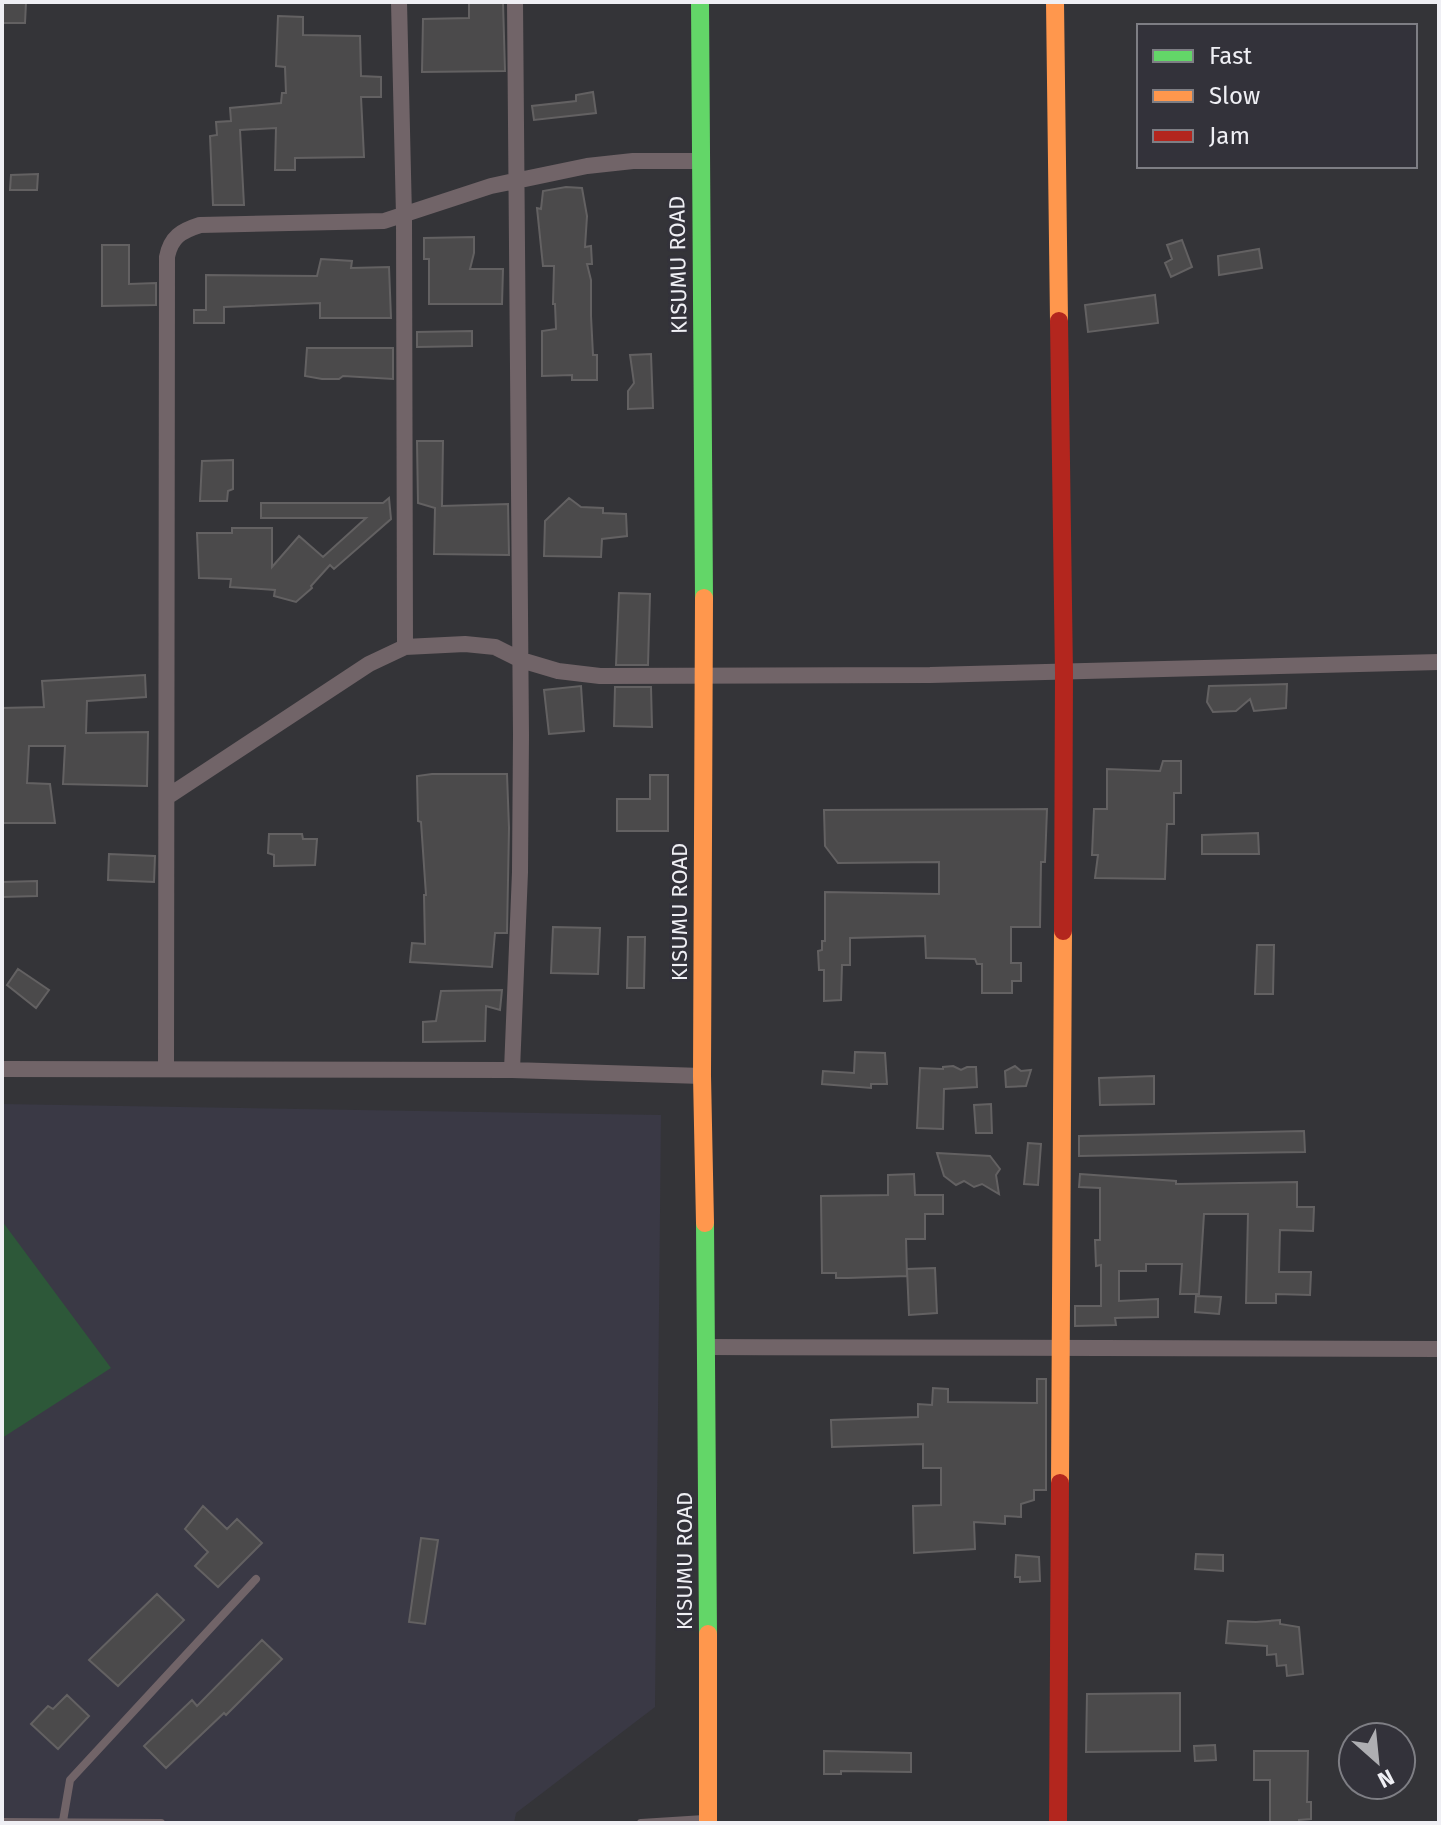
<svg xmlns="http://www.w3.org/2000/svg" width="1441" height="1825" font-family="'Fira Sans',sans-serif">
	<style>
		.built { fill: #3a3945 }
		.green { fill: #2d5839 }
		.building { fill: #4b4a4b; stroke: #636162; stroke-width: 2 }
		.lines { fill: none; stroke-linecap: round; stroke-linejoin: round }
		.lane { stroke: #716468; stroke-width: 8 }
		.street { stroke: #716468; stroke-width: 16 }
		.fast { stroke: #63d668; stroke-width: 18 }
		.slow { stroke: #ff974d; stroke-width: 18 }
		.jam { stroke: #b3261e; stroke-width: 18 }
		.labels { text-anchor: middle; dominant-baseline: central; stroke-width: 6; stroke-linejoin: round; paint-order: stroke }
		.street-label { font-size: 22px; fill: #efeff4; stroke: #33323a }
	</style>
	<rect width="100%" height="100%" fill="#343438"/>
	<!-- built -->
	<path class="built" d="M2,1104L661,1115L655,1707L516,1813L514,1823H2Z"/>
	<!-- green -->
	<path class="green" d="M2,1221L111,1368L2,1438Z"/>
	<!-- building -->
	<path class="building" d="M2,2H26L25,23H2Z
		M469,2H503L505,71L422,72L423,19L469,18Z
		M278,16L303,17V35L360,36L361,76L381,77V97H361L364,157L295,158V170H275L276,128L240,130L244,205H213L210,136L217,135L216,122L231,121L230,108L281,103L282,93H286L285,67L276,66Z
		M593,92L596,113L534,120L532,106L576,101V95Z
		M38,174L37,190H10L11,175Z
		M566,187L582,188L587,216L585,247L591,246L592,264H587L591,280V316L593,355H597V380H572V375L542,376V331L556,329L555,304H553L554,266H543L537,208L541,209L543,191Z
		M474,237V253L470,269H503L502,304H429V259H424V238Z
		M1182,240L1192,267L1171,277L1165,263L1172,259L1167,245Z
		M102,245H129V284L156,283V305L102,306Z
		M1259,249L1262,268L1219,275L1218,256Z
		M321,259L352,261L351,268L389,267L391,318H320V303L224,307V323H194V310H206V275L317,276Z
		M1155,295L1158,323L1088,332L1085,305Z
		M472,331V346L417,347V332Z
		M307,348H393V379L343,376L339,379H322L305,376Z
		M651,354L653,408L628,409V391L634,383L630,355Z
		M417,441H443L442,506L508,504L509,555L434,554L435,508L418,503Z
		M233,460V489L228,491L227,501H200L202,461Z
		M389,498L391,519L334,569L330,565L311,586L312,588L296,602L274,596L275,590L230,587L231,579L199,578L197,533H232V528H272V567L299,536L323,557L366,518H261V503H383Z
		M569,498L581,507L603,508V513L626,514L627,536L602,539L601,557L544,556L545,521Z
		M619,593L650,594L648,665H616Z
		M145,675L146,697L87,701L86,733L148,732L147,786L63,784L65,746H29L27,783L50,784L55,823H2V708L44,707L42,681Z
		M1287,684L1286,708L1254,711L1250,699L1236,711L1213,712L1207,702L1209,686Z
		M581,686L584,731L549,734L544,690Z
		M615,687H651L652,727L614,726Z
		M1163,761H1181V793H1174V824H1167L1165,879L1095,878L1098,855H1092L1094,809H1107V769L1160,771Z
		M432,774H507L509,828L507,933H495L492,967L410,962L412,943L425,944L424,895H426L421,822L418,821L417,776Z
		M650,775H668V831H617V799H650Z
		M1047,809L1045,862H1041L1040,927H1011V963H1021V981H1012V993H982V964H977L975,959L926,958L925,936L850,938V965H842L841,1000L824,1001V970H819L818,951L822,950V941H825V892L939,894V862L838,863L825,846L824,810Z
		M1258,833L1259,854H1202V835Z
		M269,834H302L303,839H317L315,865L274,866V855L268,853Z
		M109,854L155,856L154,882L108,880Z
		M37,881V896L2,897V882Z
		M553,927L600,928L598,974L551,973Z
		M628,937H645L644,988H627Z
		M1257,945H1274L1273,994H1255Z
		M18,969L49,990L36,1008L7,985Z
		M502,990L500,1010L486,1006L485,1041L423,1042V1022L436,1021L441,991Z
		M855,1052L885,1053L887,1084H871V1088L822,1084L823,1071L854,1073Z
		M953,1066L961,1070L967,1067H976L977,1087L944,1089L943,1129L917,1128L920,1068L943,1069V1067Z
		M1015,1066L1021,1071L1031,1070L1026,1086L1006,1087L1005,1071Z
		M1154,1076V1104L1100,1105L1099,1078Z
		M991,1104L992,1133H976L974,1105Z
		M1304,1131L1305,1152L1079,1156V1136Z
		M1028,1143L1041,1144L1038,1185L1024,1184Z
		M937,1153L990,1156L1000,1169L996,1175L999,1194L982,1184L974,1187L964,1181L956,1185L944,1176Z
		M914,1174L915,1195H943V1214H925V1239H906L907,1276L848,1278H836V1273H822L821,1196L888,1195V1175Z
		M1080,1174L1176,1181V1184L1297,1182V1207H1314L1313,1231L1280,1230L1279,1272H1311L1310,1295L1276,1294V1303H1246L1248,1214H1204L1199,1294H1180L1182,1264H1146V1271H1119V1301L1158,1299V1317L1115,1318L1116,1325L1075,1326V1306H1101V1265L1096,1266L1095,1240H1100V1188L1079,1187Z
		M935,1268L937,1313L909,1315L907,1269Z
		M1196,1296L1221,1297L1219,1314L1195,1312Z
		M1037,1379H1046V1490H1034V1500L1021,1504V1517L1005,1516V1524L974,1522L975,1549L914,1553L913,1506L941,1505V1468H923V1444L832,1447L831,1420L918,1417V1404L932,1405L933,1388L948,1389V1402L1037,1403Z
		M203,1506L227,1529L237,1519L262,1543L218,1587L195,1566L208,1552L185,1529Z
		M421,1538L438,1540L425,1624L409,1622Z
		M1196,1554L1223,1555V1571L1195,1569Z
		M1016,1555L1039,1557L1040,1581L1020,1582V1577H1015Z
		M157,1594L184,1620L118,1686L89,1660Z
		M1280,1620V1624L1299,1627L1303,1674L1287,1676L1286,1665L1277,1666L1276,1654L1267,1655V1646L1226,1643L1228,1621L1256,1622Z
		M262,1640L282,1659L226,1715L224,1713L166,1768L144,1746L192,1700L197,1706Z
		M1180,1693V1751L1086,1752L1087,1694Z
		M67,1695L89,1716L58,1749L31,1724L48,1706L53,1709Z
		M1215,1745L1216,1760L1195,1761L1194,1746Z
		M824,1751L911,1753V1772L841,1771V1774H824Z
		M1254,1751H1308L1307,1802H1311V1819L1299,1820V1823H1270V1780H1254Z"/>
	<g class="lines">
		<!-- lane -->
		<path class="lane" d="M63,1821L70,1780L256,1579
			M2,1822L161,1823
			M641,1823L704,1819"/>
		<!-- street -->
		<path class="street" d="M399,2L404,216L405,647
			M167,797L369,664L405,647L465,644L495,647L521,660L558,671L600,676L930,675L1439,662
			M2,1069L512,1070L702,1076
			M166,1069L167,257C171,237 181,231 200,225L384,221L491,186L587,166L633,161H700
			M512,1070L520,872L521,735L515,2
			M707,1347L1439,1349"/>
		<!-- fast -->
		<path class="fast" d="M700,2L704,598
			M705,1223L708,1634"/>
		<!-- slow -->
		<path class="slow" d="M1055,2L1059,321
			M704,598L702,1076L705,1223
			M1060,1483L1063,931
			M708,1634V1823"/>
		<!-- jam -->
		<path class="jam" d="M1059,321L1064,673L1063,931
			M1058,1823L1060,1483"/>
	</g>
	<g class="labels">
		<!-- street labels -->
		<g class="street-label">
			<text transform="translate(678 265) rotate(-91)">KISUMU ROAD</text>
			<text transform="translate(679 912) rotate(-90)">KISUMU ROAD</text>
			<text transform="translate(684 1561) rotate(-90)">KISUMU ROAD</text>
		</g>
	</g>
	<!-- border -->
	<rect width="1441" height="1825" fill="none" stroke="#efeff4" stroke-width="8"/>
	<!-- legend -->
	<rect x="1137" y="24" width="280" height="144" fill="#33323a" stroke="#7e7e84" stroke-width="2"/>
	<rect x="1153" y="50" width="40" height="12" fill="#63d668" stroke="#7e7e84" stroke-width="2"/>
	<text x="1209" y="64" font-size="24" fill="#efeff4">Fast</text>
	<rect x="1153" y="90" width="40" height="12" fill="#ff974d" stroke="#7e7e84" stroke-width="2"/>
	<text x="1209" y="104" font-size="24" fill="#efeff4">Slow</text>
	<rect x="1153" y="130" width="40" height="12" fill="#b3261e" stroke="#7e7e84" stroke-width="2"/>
	<text x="1209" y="144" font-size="24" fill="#efeff4">Jam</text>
	<!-- north arrow -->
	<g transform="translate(1377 1761) rotate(153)"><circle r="38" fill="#33323a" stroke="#7e7e84" stroke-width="2"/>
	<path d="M0-6L14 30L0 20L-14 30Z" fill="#aeaeb2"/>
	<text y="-12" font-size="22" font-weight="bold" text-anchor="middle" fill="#efeff4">N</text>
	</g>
</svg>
